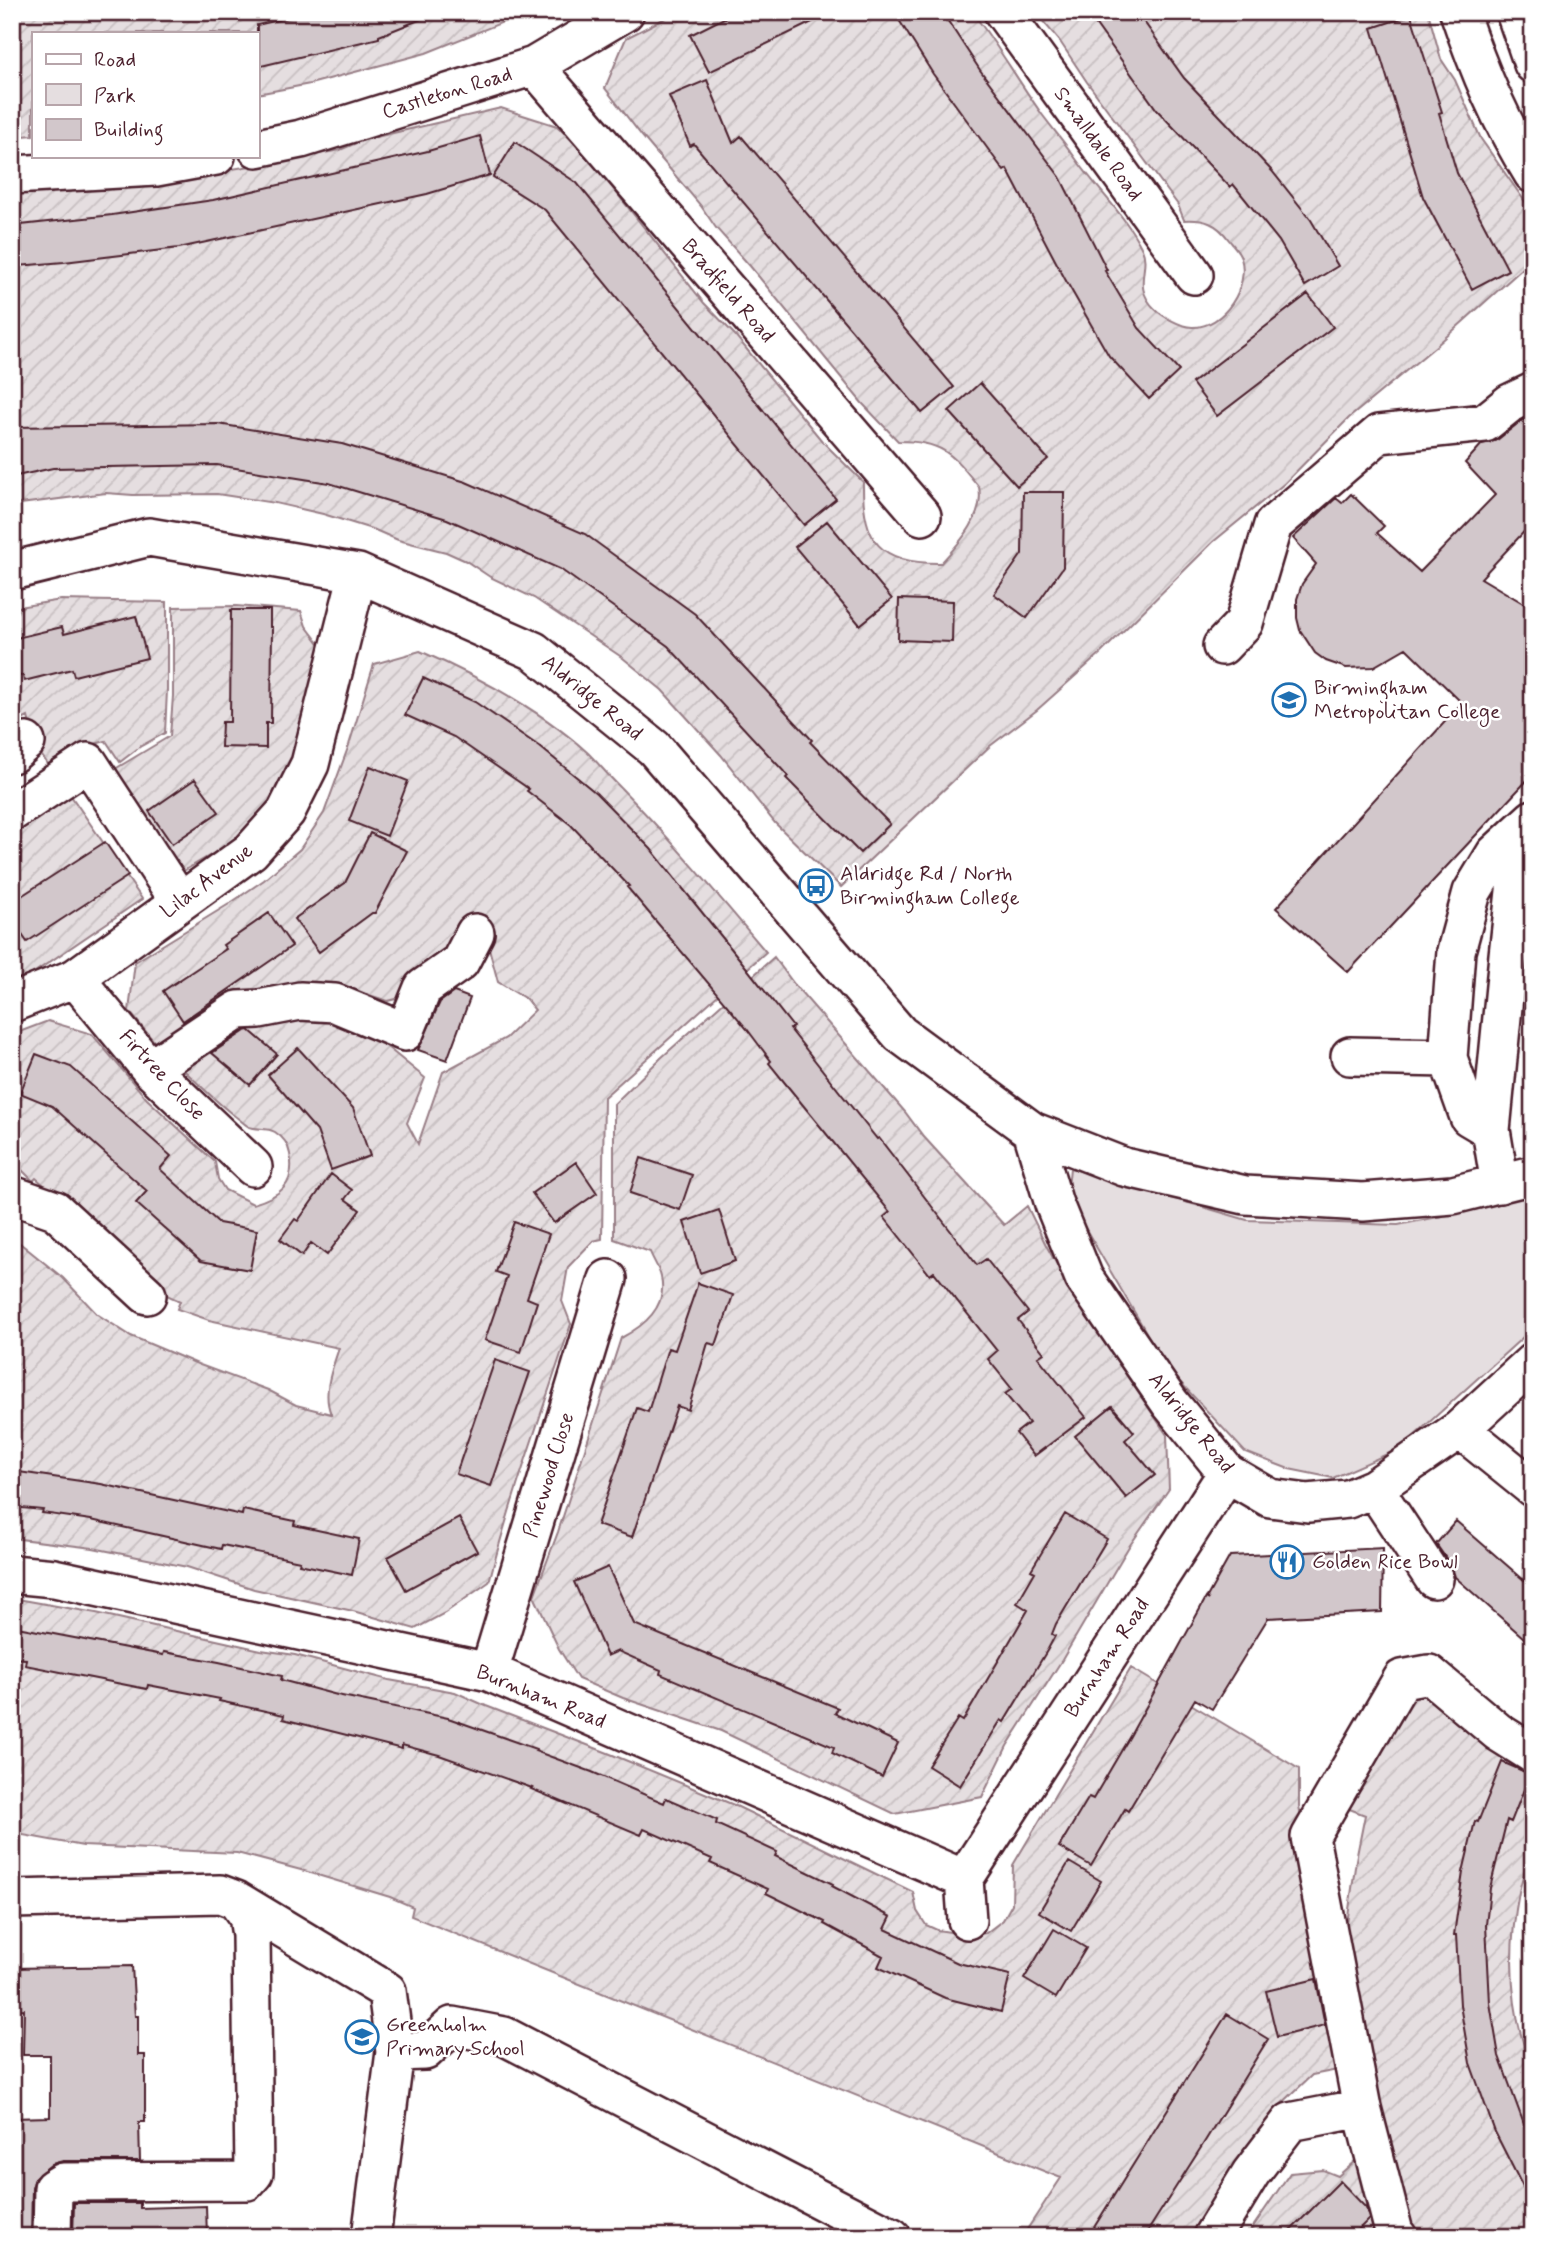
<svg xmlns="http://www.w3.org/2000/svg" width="1545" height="2249" font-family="Mynerve,sans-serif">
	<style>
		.green { fill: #e5dee0; stroke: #987e86; stroke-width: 2 }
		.garden { fill: url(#garden-furrows); stroke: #987e86; stroke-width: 2 }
		.building { fill: #d2c7cb; stroke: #4a1f2b; stroke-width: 2 }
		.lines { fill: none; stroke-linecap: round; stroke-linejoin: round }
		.minor-casing { stroke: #4a1f2b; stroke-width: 42 }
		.minor { stroke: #fff; stroke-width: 37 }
		.labels { text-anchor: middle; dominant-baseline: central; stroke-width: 5; stroke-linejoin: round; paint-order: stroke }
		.street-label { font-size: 21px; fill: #4a1f2b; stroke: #fff }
		.poi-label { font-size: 21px; fill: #4a1f2b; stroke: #fff; text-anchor: start }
	</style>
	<defs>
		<pattern id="garden-furrows" width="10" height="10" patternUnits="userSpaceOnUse" patternTransform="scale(1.75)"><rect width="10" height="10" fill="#e5dee0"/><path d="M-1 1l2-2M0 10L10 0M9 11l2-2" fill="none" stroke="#c6bec0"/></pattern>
	</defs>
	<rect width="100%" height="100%" fill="#fff"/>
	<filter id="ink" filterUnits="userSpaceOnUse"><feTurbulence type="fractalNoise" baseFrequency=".0143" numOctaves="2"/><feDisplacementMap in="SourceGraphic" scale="14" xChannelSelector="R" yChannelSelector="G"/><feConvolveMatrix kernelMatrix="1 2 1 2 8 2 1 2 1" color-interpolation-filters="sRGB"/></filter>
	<g filter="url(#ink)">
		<!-- green -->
		<path class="green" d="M1070,1168L1247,1220L1398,1225L1478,1209L1533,1193V1328L1401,1448L1333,1478L1289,1469L1245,1452L1167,1368L1067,1197Z"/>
		<!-- garden -->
		<path class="garden" d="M12,12H528L426,53L310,84L257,94V33H33V135L12,137Z
			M677,12H972C997,44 1017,79 1041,113C1052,128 1065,143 1076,159C1097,189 1126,216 1142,249C1151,269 1131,285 1155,309C1162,316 1181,327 1192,327C1224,328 1250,286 1241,258C1240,252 1233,245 1229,240C1217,223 1205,219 1184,220L1178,205L1087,82L1059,40L1035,12H1428L1441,59L1455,80L1481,139L1533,213V259L1436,346L1349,418L1285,483L1213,542L1101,653L1037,710L990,746L841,887L775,823L721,755L662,690L623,658L534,598L490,577L466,561L446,552L398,540L375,530L323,514L275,503L217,494L133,495L106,493L12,505V195L208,173L281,161L340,150L363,140L501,108L557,126L584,152L704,303L735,335L822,441L863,482C862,542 880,564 941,563C959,543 985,517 979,487C952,454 943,441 898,441L862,403L750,266L716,228L701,206L642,136L605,88L626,38Z
			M61,600L167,602V690L165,733L141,746L120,762L106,741L69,751L48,764L36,748L28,717L14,724L18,737L12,740V608Z
			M236,606L301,611L306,626L325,651C308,705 289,795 246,831C226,848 200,861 178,874L115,769L170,736L173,696V607Z
			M420,651C477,676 542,711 588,753C598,763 607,774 617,784C670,838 718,895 766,952L604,1097L602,1239L593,1241L568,1267L562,1301L571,1324C543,1409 512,1494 489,1582L445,1613L415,1629L353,1611L254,1589L187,1567L93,1548L12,1538V1240H16L63,1278L97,1314L131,1336L200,1365L268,1390L296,1405L331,1414C322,1393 332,1369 339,1348L209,1320L177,1309L180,1301C158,1292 137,1279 126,1256L36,1178L33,1181L13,1161L14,1034L48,1021L92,1034L147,1099L215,1162L218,1179L225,1190L253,1204C280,1196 296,1185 290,1154C288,1144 284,1138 275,1132C267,1127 258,1130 249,1127C244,1124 237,1117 232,1114C212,1098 194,1079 175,1062L232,1017L317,1005L320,1015L337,1010L344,1024L354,1020L425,1078L407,1123L418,1144L443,1072L506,1038L535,1010L526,999L498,982L481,918L465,924L469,930L421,969L400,998L388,1001L366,994L323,992L267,1001L239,999L160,1049L129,1011L135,962L229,904L264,880L300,849L324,813L349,745L374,664Z
			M67,790L142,899L29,976L12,981V826Z
			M774,957L794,984L905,1112L923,1136L1004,1225L1027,1206L1047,1247L1085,1314L1167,1435L1169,1489L1128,1548L1062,1660L1007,1746L982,1797L895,1814L721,1731L623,1698L578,1679L559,1649L534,1596L558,1532L621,1338C644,1326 668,1307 661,1277C659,1268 653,1260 650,1252L614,1239V1104L661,1058Z
			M12,1598L96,1613L261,1650L295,1655L389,1680L455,1692L486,1706L608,1753L734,1805L913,1892L917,1911L926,1925L937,1930L970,1935L986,1933L1003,1920L1012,1904L1013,1865L1131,1668L1299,1769V1806L1348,2068L1312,2075L1274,2111L1188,2237H1022L1061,2178L411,1916L413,1907L390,1897L301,1870L237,1853L83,1846L12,1833Z
			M1425,1685L1533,1780C1533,1801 1536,1825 1532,1845C1529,1861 1522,1876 1519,1892C1507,1953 1510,2014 1533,2072V2237H1417L1401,2218L1344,1945L1356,1860L1365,1815L1339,1805L1410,1686Z
			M1366,2151L1392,2237H1246L1290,2173L1323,2170L1338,2176Z"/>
		<!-- building -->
		<path class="building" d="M313,12H434V14L379,36V38L257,67V25Z
			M736,12H833L709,72L690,35Z
			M894,12H942L980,70L1060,177L1107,270L1105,271L1139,328L1179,371L1149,399L1109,356L1065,279L1007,169L1004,171L933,74Z
			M1087,12H1137L1184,78L1272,171L1311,220L1338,266L1305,286L1279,241L1233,184L1230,187L1157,110Z
			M1411,15L1442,112L1439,113L1457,173L1508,270L1472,289L1423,197L1372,28Z
			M707,80L733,143L741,136L954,387L922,413L694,144L690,146L669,96Z
			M480,136L490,175L427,194L179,248L64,262L18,266L12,265V226L112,215L213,200L428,151Z
			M515,142L577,183L836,499L804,525L545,210L493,177Z
			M1308,294L1333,327L1217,416L1192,383Z
			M980,383L1048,459L1017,486L949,411Z
			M1533,415V522L1481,578L1533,609V774L1348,972L1276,908L1462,703L1406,648L1373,667L1346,668L1326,661L1315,653L1300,630L1297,618V599L1302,584L1316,564L1293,538L1336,498L1342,503L1351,494L1384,526L1377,533L1420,572L1495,495L1465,463L1482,444L1497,440L1521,421Z
			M218,424L342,444L466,482L585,534L695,614L812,740L810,742L890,824L860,853L786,778L788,776L668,646L560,569L447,519L329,483L217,465L53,468L12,477V427Z
			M1023,492H1064L1063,567L1027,618L994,594L1022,554Z
			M827,521L892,599L860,625L795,547Z
			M899,599L953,601L952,642L898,640Z
			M231,610H270V627H272L271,723H266V748L221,747L222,722H230Z
			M136,616L147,658L74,676L72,669L24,681L23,675L12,678V639L62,627L64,634Z
			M423,678L475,702L540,747L596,793L651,849L742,962L793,1027L790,1029L877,1139L879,1138L977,1265L986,1259L1028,1312L1018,1320L1044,1353L1038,1357L1086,1417L1034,1456L1016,1433L1029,1423L1005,1394L1012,1389L988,1359L997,1351L934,1272L930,1275L884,1217L890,1212L785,1083L769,1063L771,1061L747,1029L627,887L629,886L571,825L527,791L529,789L454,737L405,715Z
			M370,766L408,781L387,836L349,821Z
			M195,779L219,812L172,844L149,811Z
			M370,833L407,851L375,913H372L319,952L294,919L345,883Z
			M105,842L128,876L27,942L12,920V902Z
			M269,913L292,946L183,1021L163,991L226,949L223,945Z
			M454,992L470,998L447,1060L418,1050L440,1002Z
			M249,1030L277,1054L250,1085L212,1053L245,1031Z
			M298,1048L353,1108L370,1156L331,1170L317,1131L268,1075Z
			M36,1054L71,1067L171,1156L160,1169L219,1223L257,1230L250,1270L201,1261L136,1203L147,1191L52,1106L20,1093Z
			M641,1158L692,1175L680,1210L630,1193Z
			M576,1162L597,1193L554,1223L532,1193Z
			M331,1174L352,1190L345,1199L360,1210L327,1255L311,1243L302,1256L280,1239L295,1219L298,1221Z
			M719,1210L735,1261L700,1273L684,1222Z
			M514,1222L549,1234L527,1298L537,1302L521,1352L485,1340L507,1276L496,1272Z
			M698,1283L733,1295L716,1345L708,1343L688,1410L677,1406L632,1537L597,1525L637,1408L648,1412L668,1348L675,1350Z
			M495,1360L530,1372L491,1486L456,1474Z
			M1112,1406L1134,1432L1125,1440L1155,1475L1126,1498L1075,1436Z
			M12,1471L101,1484L242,1515L243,1510L295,1521L294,1525L359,1539L352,1575L299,1564L300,1561L222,1545L221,1549L91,1520L42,1513L43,1510L12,1507Z
			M1065,1514L1107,1539L1056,1624L1052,1634L1055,1636L1048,1649L1004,1722L1001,1720L960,1786L928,1766L958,1718L963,1721L1028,1610L1017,1603L1035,1572L1031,1570Z
			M459,1518L477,1551L406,1590L388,1557Z
			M1456,1521L1533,1588V1646L1455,1577L1452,1567L1436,1544Z
			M1383,1548L1382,1612L1268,1618L1212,1709L1195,1699L1128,1811L1125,1809L1091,1866L1059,1847L1089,1797L1093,1799L1130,1736L1206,1598L1209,1600L1207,1597L1230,1556Z
			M608,1567L634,1624L838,1708L835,1713L898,1743L882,1777L832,1753L834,1747L660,1674L661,1670L618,1651L607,1656L574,1582Z
			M12,1626L163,1655L164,1652L219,1662L282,1676L281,1680L337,1695L448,1718L536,1749L535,1751L592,1772L664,1803L666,1798L717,1820L716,1824L777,1852L775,1856L833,1884L832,1886L891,1917L885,1929L958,1963L1010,1975L1001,2012L945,1998L878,1967L883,1956L824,1924L825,1922L766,1893L768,1889L710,1863L712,1859L644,1829L641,1835L531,1789L532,1788L439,1755L402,1745V1749L311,1726L283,1719L284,1715L219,1701L220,1699L148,1685L147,1689L25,1665L26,1659L12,1658Z
			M1502,1762L1530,1774L1511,1822L1507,1820L1490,1888L1486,1925L1490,2003L1499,2056L1533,2149V2207L1495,2132L1470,2063L1460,2005L1456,1935H1454L1463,1872L1475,1821L1478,1822Z
			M1069,1862L1101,1881L1071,1931L1039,1912Z
			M1054,1929L1086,1948L1056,1998L1024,1979Z
			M132,1966L135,2016H138V2055H145V2122H139L140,2161H63L52,2164L35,2178L32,2188L31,2237H12V2118L50,2117V2055H23L24,2009L13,2010V1968Z
			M1316,1979L1325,2025L1277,2037L1266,1991Z
			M1227,2014L1268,2039L1202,2146L1144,2237H1088Z
			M1340,2181L1366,2208L1369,2219L1351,2237H1284Z
			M74,2203H140V2208L206,2206L207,2237H73Z"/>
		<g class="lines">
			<defs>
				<path id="minor" d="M1003,12L1194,275
					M1459,12C1479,71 1500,121 1533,174
					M1515,12L1533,64
					M534,66L922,516
					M257,148L301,139L534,66L625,12
					M12,175L156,167L216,156
					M12,571L149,537L358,573L534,651L654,748L900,1034L1032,1131L1124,1167L1245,1195L1363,1202L1453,1195L1533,1175
					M1222,646L1244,623L1273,525L1379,434L1485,423L1510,403L1533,392
					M12,754L26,742
					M12,812L88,762L180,902
					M75,978L150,1069L253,1167
					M12,1003L75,978L251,851L286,812L310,764L358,573
					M1350,1056L1448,1058
					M150,1069L238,1010L259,1009L300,1001L335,1003L405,1032L423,988L460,962L475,933
					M1491,1130L1469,1117L1448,1058L1456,951L1472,892L1495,854L1533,819
					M1032,1131L1054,1204L1084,1278L1170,1403L1227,1473L1270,1498L1308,1503L1348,1499L1374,1488L1460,1429L1533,1362
					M1500,1184L1491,1130L1508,955L1516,882L1533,855
					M12,1195L55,1210L147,1295
					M1460,1429L1533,1488
					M1374,1488L1434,1579
					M12,1574L54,1578L489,1672L964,1879L1227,1473
					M489,1672L608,1279
					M964,1879L967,1920
					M12,1899L220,1894L236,1900L248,1917L251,1935L254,2173L247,2181L63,2182L53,2188L52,2237
					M236,1900L387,1991L395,2052L371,2237
					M395,2052L425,2051L452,2026L504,2036L892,2237
					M1212,2237L1251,2173L1290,2122L1362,2108
					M1398,2237L1394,2232L1362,2108L1310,1837L1402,1679L1429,1674L1498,1732L1533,1754"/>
			</defs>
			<!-- minor casing -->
			<use href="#minor" class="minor-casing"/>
			<!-- minor -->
			<use href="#minor" class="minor"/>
		</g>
	</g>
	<!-- icons -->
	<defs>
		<symbol id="university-ring" viewBox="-11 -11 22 22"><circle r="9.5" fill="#fff" stroke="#1f6fb2" stroke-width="1.5"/><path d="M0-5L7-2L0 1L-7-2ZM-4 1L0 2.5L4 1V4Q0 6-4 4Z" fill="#1f6fb2"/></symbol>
		<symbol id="bus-ring" viewBox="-11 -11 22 22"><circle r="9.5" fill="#fff" stroke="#1f6fb2" stroke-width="1.5"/><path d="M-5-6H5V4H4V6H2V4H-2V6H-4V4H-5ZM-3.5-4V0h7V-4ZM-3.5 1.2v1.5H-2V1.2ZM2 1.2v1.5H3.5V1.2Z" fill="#1f6fb2"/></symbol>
		<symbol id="restaurant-ring" viewBox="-11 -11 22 22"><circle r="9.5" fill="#fff" stroke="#1f6fb2" stroke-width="1.5"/><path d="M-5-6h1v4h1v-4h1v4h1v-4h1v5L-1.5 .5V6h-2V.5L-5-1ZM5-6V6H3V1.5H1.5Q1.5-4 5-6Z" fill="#1f6fb2"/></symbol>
		<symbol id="school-ring" viewBox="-11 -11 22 22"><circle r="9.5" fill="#fff" stroke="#1f6fb2" stroke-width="1.5"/><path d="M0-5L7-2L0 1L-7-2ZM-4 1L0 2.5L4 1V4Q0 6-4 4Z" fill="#1f6fb2"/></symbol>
	</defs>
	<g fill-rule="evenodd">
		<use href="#university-ring" x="1270" y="681" width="38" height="38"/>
		<use href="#bus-ring" x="797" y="867" width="38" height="38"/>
		<use href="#restaurant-ring" x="1268" y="1543" width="38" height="38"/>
		<use href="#school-ring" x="343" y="2018" width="38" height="38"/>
	</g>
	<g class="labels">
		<!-- street labels -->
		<g class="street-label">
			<text transform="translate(447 93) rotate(-17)">Castleton Road</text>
			<text transform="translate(1098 144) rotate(54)">Smalldale Road</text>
			<text transform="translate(728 291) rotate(49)">Bradfield Road</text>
			<text transform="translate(592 698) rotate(39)">Aldridge Road</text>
			<text transform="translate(207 881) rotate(-37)">Lilac Avenue</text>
			<text transform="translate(162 1075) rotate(47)">Firtree Close</text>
			<text transform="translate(1191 1423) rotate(51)">Aldridge Road</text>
			<text transform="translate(549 1475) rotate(-73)">Pinewood Close</text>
			<text transform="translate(1107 1658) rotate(-57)">Burnham Road</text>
			<text transform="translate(541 1697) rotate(22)">Burnham Road</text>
		</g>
		<!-- poi labels -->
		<g class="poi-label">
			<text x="1314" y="688">Birmingham<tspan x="1314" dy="24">Metropolitan College</tspan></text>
			<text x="840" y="874">Aldridge Rd / North<tspan x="840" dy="24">Birmingham College</tspan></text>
			<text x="1312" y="1562">Golden Rice Bowl</text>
			<text x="386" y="2025">Greenholm<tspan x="386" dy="24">Primary School</tspan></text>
		</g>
	</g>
	<!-- margin -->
	<rect width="1545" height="2249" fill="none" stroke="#fff" stroke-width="42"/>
	<rect x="21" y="21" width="1503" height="2207" fill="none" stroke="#4a1f2b" stroke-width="2.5" filter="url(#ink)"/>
	<!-- legend -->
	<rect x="32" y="32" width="228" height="126" fill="#ffffff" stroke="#b7a5aa" stroke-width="2"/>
	<rect x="46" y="54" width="35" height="10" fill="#ffffff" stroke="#b7a5aa" stroke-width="2"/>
	<text x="94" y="66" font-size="21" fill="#4a1f2b">Road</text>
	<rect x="46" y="84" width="35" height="21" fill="#e5dee0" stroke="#b7a5aa" stroke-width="2"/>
	<text x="94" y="102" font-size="21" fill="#4a1f2b">Park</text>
	<rect x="46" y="119" width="35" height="21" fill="#d2c7cb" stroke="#b7a5aa" stroke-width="2"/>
	<text x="94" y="136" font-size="21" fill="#4a1f2b">Building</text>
</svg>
